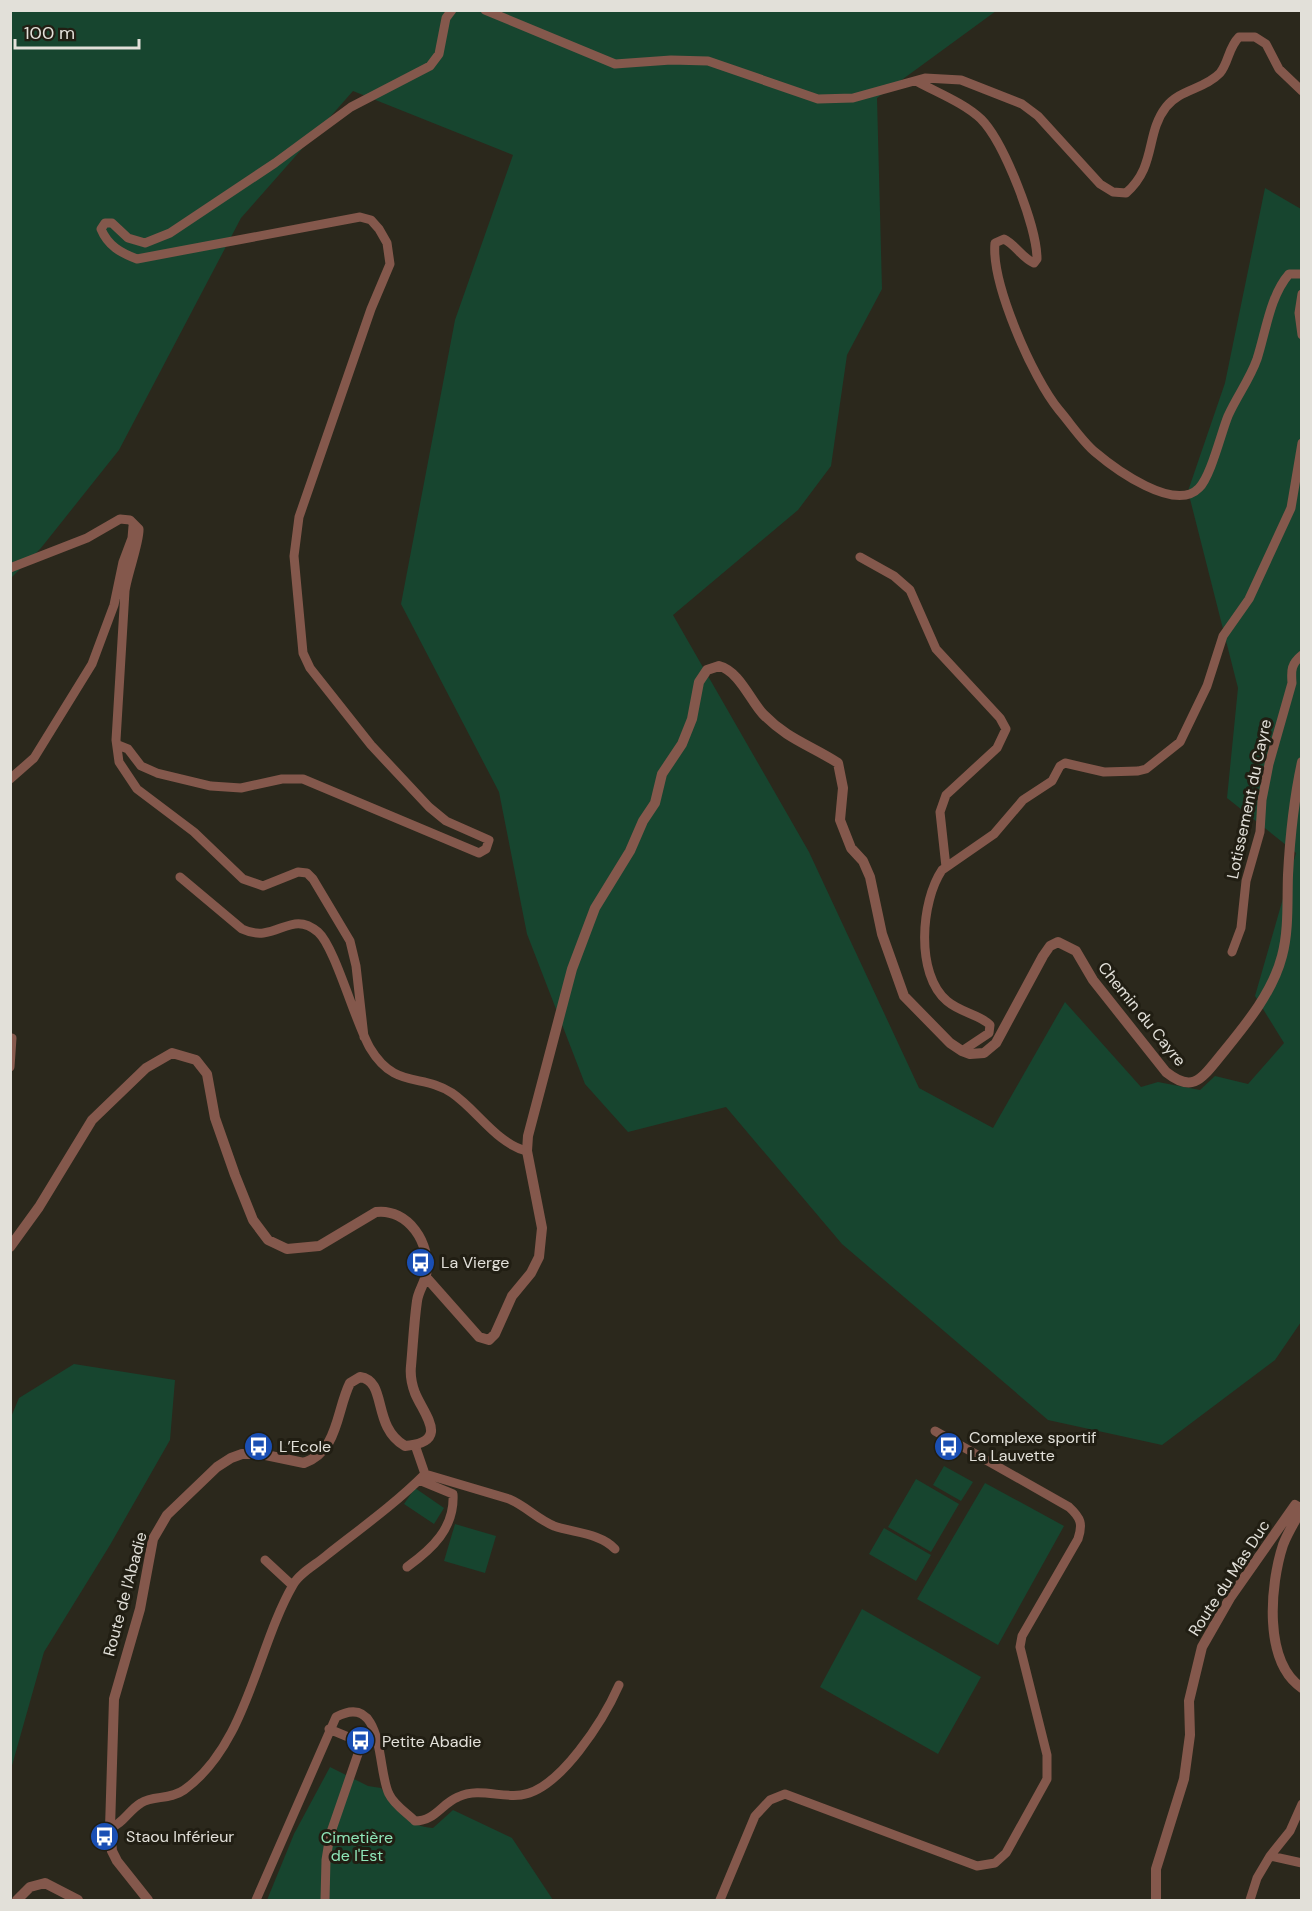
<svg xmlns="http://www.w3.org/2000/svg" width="1312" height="1911" font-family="'DM Sans',sans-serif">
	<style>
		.green { fill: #17452f }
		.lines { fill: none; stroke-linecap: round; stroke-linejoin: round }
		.minor { stroke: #84584c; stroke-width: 9 }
		.tertiary { stroke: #84584c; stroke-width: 10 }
		.labels { text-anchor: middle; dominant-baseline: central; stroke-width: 6; stroke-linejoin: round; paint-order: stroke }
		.street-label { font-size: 16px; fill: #e2e0d9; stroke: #211e13 }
		.poi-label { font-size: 16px; fill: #e2e0d9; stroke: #211e13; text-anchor: start }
		.park-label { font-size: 16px; fill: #8fe6b8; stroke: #211e13 }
	</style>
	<rect width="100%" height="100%" fill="#2b281c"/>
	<!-- green -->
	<path class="green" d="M11,11H996L877,98L882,289L847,355L831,466L798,510L673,615L809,852L919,1088L993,1128L1065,1002L1141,1087L1158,1082L1200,1090L1215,1076L1248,1084L1284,1043L1255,996L1296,853L1227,798L1238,688L1188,491L1225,383L1265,188L1301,209V1322L1275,1360L1162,1445L1048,1420L842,1244L726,1107L628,1132L585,1084L527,934L499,792L401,604L455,320L513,155L353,91L241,218L119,450L41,548L11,578Z
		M74,1364L175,1380L170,1440L110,1545L44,1652L11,1769V1417L19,1398Z
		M944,1466L973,1482L961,1501L933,1485Z
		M916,1479L959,1504L931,1552L888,1527Z
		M985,1483L1064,1526L998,1645L917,1599Z
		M415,1488L444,1508L434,1524L404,1504Z
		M455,1524L496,1536L485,1573L444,1561Z
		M884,1528L931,1555L916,1581L869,1554Z
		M862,1609L981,1677L938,1754L820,1687Z
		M330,1767L368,1786L381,1788C394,1808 408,1827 433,1828L453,1810L512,1838L553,1900H267L294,1834Z"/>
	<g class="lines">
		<!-- minor -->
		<path class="minor" d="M485,10L615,64L671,60L708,61L818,99L853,98L925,78L961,80L1022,104L1038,116L1100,184L1113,192L1126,193C1157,166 1145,134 1166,107C1180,89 1205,89 1220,73C1229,62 1228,48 1239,37H1255L1266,44L1279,69L1302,91
			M918,82C938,93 964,103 981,119C1004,142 1037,227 1037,259L1034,263C1022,258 1016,245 1004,239L995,243C991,283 1033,379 1059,410C1071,424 1082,441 1095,452C1115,469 1175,513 1199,488C1211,476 1221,433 1228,416C1237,396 1250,379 1257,359C1266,331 1270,296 1289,274H1302
			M1302,294L1299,313L1302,335
			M860,557L894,576L910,590L936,649L1000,718L1006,729L997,748L946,795L940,812L946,867
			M10,568L87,538L120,519L130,520L139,529C140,541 127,575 125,591L116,740L119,762L137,789L194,832L243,879L263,886L298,872L307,873L313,879L350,941L356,966L364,1037
			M118,745L128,749L141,766L157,773L211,786L241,788L282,779H303L479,853L486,849L489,840L446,821L429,807L371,745L310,668L303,653L294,556L299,517L371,309L390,264L387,243L379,229L371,220L360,217L137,259C121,253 108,246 101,229L105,223H112L128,238L145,243L170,233L275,163L351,107L430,66L439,54L446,18L452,10
			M10,779L34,758L92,664L114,605L123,562L132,538L133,526
			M180,877L242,929C276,945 290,908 318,932C335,947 355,1022 370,1048C395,1090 422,1073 452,1093C477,1110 497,1144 527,1151
			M1232,952L1241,928L1246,881L1260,832L1262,800L1269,764L1292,683C1291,670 1291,664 1302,655
			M962,1051L989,1033L990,1025C981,1015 961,1013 947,1001C915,974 921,901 942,870L994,834L1023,800L1052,781L1060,766L1065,763L1104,772L1138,771L1146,769L1180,742L1207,686L1223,636L1249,599L1291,508L1302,443
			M10,1067L12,1038
			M425,1474L509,1499C526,1506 537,1519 554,1526C574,1533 600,1533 615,1549
			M265,1560L292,1585
			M407,1567C432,1549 455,1528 453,1494L419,1480
			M1302,1804L1290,1831L1270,1856L1302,1863
			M110,1828C123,1824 129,1810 141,1803C153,1795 170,1800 184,1790C247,1745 257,1647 293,1585C299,1573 317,1564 327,1555C360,1529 395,1504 425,1474L415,1445
			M256,1900L336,1717C385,1691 377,1772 389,1794C394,1805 407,1813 415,1821C435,1821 441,1804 458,1797C479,1787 500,1798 521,1795C560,1790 604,1719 619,1685
			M325,1900L326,1860L330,1835L360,1748L353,1739L329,1729
			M720,1900L755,1816L770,1800L785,1794L977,1866L995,1863L1006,1853L1047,1779V1755L1020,1647L1022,1636L1078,1539C1083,1524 1081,1518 1069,1507L935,1431
			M1250,1900L1257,1878L1270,1856"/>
		<!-- tertiary -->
		<path class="tertiary" d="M10,1247L39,1207L92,1120L146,1068L172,1053L196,1060L207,1074L215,1118L235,1175L253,1220L268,1240L287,1249L319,1246L376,1212C408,1208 432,1244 426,1275C424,1284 418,1292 417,1301C414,1322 413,1344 411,1366C410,1375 412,1385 415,1393C424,1415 451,1442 405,1446C371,1426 388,1381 360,1377L350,1383C336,1411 339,1450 304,1463L261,1454H242L231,1458L217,1467L167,1515L153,1539L140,1609L114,1699L110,1828L112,1851L117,1861L148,1900
			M425,1276L479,1337L489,1340L495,1334L512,1296L531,1273L539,1257L542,1228L527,1151L528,1136L572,969L595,908L630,851L643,821L655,803L662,774L682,744L692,719L699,682L707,670L719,666C739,671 750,700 763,714C787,739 810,745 838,763L843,788L840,820L851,848L863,861L870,877L882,934L904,996L950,1043L962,1051L970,1054L984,1053L996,1043L1043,956L1050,946L1058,942L1076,951L1093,980L1166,1072C1191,1092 1200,1081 1217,1060C1242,1029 1272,995 1282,956C1289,930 1287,901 1288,875C1290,836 1294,799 1302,762
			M17,1900L30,1887L45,1883L78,1900
			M1156,1900V1869L1184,1779L1190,1735L1189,1701L1202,1647L1230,1598L1295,1505L1300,1508V1512C1294,1523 1287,1534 1283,1545C1270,1585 1263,1662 1302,1688"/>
	</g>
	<!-- icons -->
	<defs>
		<symbol id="bus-disc" viewBox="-11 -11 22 22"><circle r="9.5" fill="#1a4fb4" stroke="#211e13"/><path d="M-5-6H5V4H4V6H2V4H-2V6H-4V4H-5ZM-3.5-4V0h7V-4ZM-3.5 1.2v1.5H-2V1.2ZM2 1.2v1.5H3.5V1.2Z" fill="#fff"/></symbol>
	</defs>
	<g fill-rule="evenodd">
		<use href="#bus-disc" x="404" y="1246" width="33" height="33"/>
		<use href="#bus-disc" x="242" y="1430" width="33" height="33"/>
		<use href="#bus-disc" x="932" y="1430" width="33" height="33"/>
		<use href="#bus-disc" x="344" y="1724" width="33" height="33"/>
		<use href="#bus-disc" x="88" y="1820" width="33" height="33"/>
	</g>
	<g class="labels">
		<!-- street labels -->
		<g class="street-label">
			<text transform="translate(1249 799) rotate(-78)">Lotissement du Cayre</text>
			<text transform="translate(1142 1014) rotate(51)">Chemin du Cayre</text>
			<text transform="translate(1229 1578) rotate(-57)">Route du Mas Duc</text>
			<text transform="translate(125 1594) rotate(-75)">Route de l'Abadie</text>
		</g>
		<!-- poi labels -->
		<g class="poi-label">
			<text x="441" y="1262">La Vierge</text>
			<text x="969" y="1437">Complexe sportif<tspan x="969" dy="18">La Lauvette</tspan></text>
			<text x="279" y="1446">L’Ecole</text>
			<text x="382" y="1741">Petite Abadie</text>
			<text x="126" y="1836">Staou Inférieur</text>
		</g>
		<!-- park labels -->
		<g class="park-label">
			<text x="357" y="1837">Cimetière<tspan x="357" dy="18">de l'Est</tspan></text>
		</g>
	</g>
	<!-- border -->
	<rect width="1312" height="1911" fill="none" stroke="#e2e0d9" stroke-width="24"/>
	<!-- scale -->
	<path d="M15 39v9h124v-9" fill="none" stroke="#e2e0d9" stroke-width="3"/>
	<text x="24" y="39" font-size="18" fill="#e2e0d9" stroke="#211e13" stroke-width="4.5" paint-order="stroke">100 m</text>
</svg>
